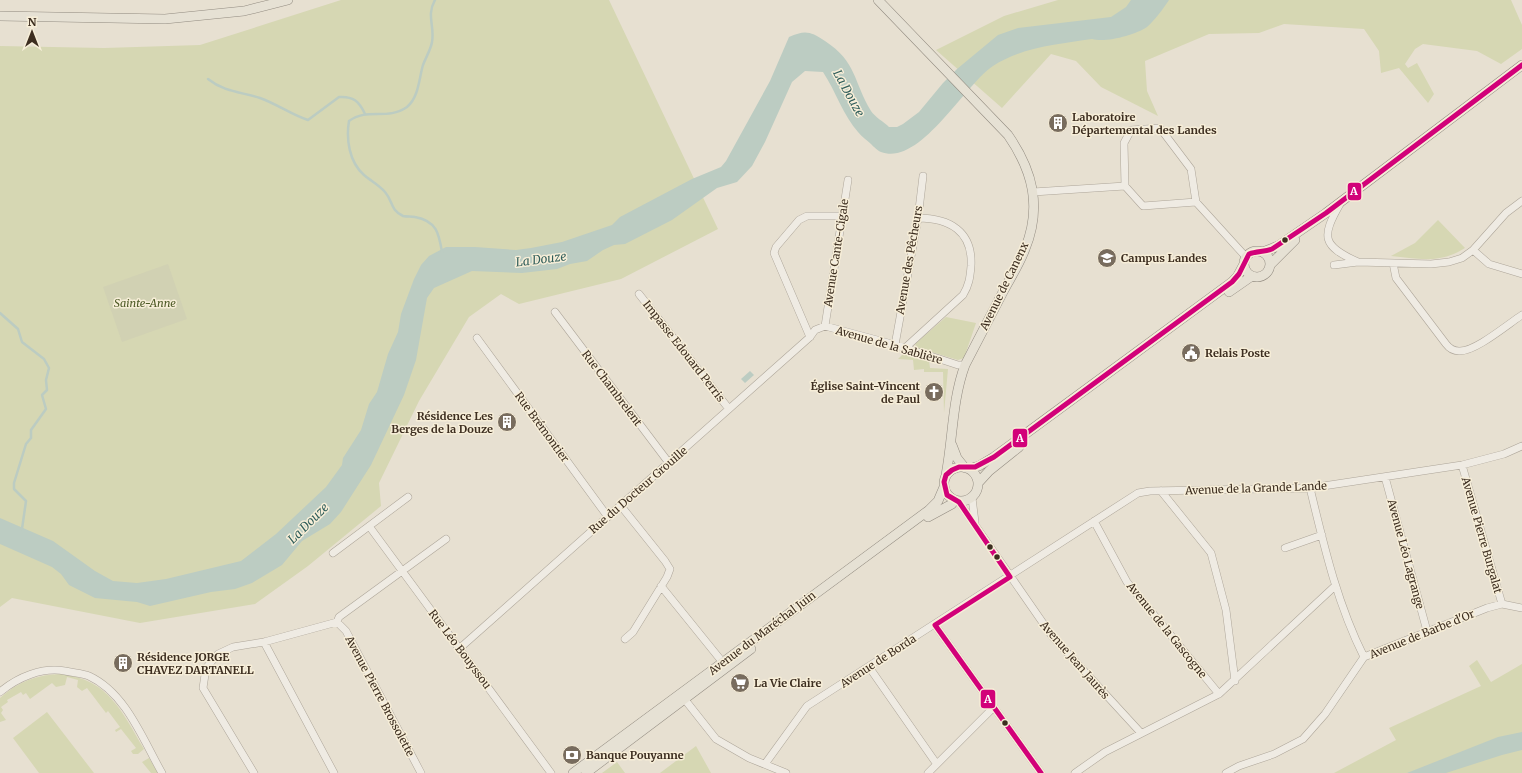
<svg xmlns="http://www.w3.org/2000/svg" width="1522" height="773" font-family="Merriweather,serif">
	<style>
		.green { fill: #d6d7b3 }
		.cemetery { fill: #d1d1b3 }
		.water { fill: #bcccc2 }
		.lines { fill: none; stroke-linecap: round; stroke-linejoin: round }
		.stream { stroke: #bcccc2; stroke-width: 2.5 }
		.minor-casing { stroke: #ada599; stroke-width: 8 }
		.major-casing { stroke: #928b80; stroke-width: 10 }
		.minor { stroke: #efebe3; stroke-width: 7 }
		.major { stroke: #e6e1d4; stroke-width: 9 }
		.bus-1-casing { stroke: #f7eed8; stroke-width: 8 }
		.bus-1 { stroke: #d20179; stroke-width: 5 }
		.bus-dot { fill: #3d2e20; stroke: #f7eed8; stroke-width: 1.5 }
		.labels { text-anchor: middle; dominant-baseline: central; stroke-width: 3; stroke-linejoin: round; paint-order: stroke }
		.poi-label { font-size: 11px; font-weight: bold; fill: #3d2e20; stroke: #f7eed8; text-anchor: start }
		.street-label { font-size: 11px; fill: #3d2e20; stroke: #f7eed8 }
		.park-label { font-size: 11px; font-style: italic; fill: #4d5a26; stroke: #f7eed8 }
		.water-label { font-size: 12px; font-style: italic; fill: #2f5d5a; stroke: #f7eed8 }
		.line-badge { stroke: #f7eed8; stroke-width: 1.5 }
		.badge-label { font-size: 11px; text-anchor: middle; font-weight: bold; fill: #fff }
	</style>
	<rect width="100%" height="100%" fill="#e7e0d1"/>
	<!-- green -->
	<path class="green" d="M341,0H609L718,229L621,279L519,304L501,294L469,317L419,401L379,483L381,506L308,566L255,604L140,623L12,598L0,607V46L104,48L200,45Z
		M1058,0H1511L1522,25V49L1501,64L1477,51L1423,44L1415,49L1405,64L1408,68L1417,63L1434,94L1428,103L1399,68L1381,73L1379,51L1364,29L1284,24L1259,33L1209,34L1145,61L1147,91L1158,116L1101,87L1076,61L1051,54L1002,108L936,50L1004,16Z
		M1438,220L1465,248C1440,264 1419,259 1391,256L1415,243Z
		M946,317L976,323L964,358L958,360L918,348L915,344Z
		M904,353L929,361L930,368L948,369L944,413L943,372H924V369L914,370L913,360L898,359Z
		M1477,660L1491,682L1522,664V773H1334L1396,740L1389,728L1481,686L1469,666Z
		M62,674C109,680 122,712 144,749L138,754H133L131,751L136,748L121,729L116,732L115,730L120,727L108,711L106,713L87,688L82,691L77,687L78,680L67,677L65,685L56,687L52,683L30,699L26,693L23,695L21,692L7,700L8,702L1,707L3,710L1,713L6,720L0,722V698C17,682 38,674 62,674Z
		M47,712L94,773H39L13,738Z
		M696,746L711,773H660Z
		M149,758L158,773H151L142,762Z
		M617,762L625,773H602Z"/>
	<!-- cemetery -->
	<path class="cemetery" d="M168,264L187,319L122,342L103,287Z"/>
	<!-- water -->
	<path class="water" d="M1131,0H1169C1163,9 1155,20 1147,27C1135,35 1106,43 1092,39C1059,44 1022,47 993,66C965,84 920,167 881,152C878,151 874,147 871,144C867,140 862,137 858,132C844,117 835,90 823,72L805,71L792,82L765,142L752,166L737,182L717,188L672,220L625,244L614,245L603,250L587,261L570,264L557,269L522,273L472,271L434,288L427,298L416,360L404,395L371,465L341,512L330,524L302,541L282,565L252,583L235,589L211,592L150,606L137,602L95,598L69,585L61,574L52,567L0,544V518L53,541L95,571L113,581L137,583L166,579L241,561L276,534L326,487L342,465L343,458L361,430L369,404L377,392L388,354L398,332L401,314L414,279L421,265L429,256L446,247H475L516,250L531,248L562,242L612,225L620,217L692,179L721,167L726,161L770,81L789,37C805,30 810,31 825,41C857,62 853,81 871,111C875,117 884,122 889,127H897L903,124L919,112L943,83L957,69L998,35L1018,28L1111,17L1126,7Z
		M750,371L754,375L745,383L741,379Z
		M1522,732V750L1502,755L1446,773H1407L1498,737Z"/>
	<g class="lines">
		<!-- stream -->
		<path class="stream" d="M435,0C426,16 435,26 432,42C431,49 426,57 423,65C419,78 419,97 407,107C387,121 368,107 349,121C346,139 349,162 364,175C371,181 379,185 385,192C393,201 390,210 403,216C407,217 411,216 415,217C437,221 439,234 442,252
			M208,79C224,92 242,92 260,98C277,104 292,115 308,120L339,97C353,96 359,101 365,114
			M0,313L18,329L22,342L44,359L49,368L46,380L47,390L42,395L46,409L31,430V438L26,444L14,483V489L26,501L22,529"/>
		<defs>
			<path id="minor" d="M1033,192L1125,186
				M1196,202L1143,206L1125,186L1124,143L1131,130L1160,128L1191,169L1196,202L1246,257
				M1340,204C1321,237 1322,246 1358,262
				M1473,250L1489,264L1522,274
				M1393,263L1396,278L1446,344C1449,348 1454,351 1459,351C1475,352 1508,324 1522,315
				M1334,265L1358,262L1431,264L1449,262L1462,258L1473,250L1506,213L1522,201
				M639,294L729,409
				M555,312L669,463
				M825,326L848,180
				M810,337L774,253L776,247L799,220L807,216H842
				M477,338L608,517
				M895,345L918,218L923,176
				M905,348L963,295C969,285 970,278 971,266C973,231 949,218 918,218
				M1462,465L1502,604
				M1385,477L1427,631
				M1310,488C1324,546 1337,603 1364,657
				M1161,491L1211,553L1226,610L1235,681
				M972,498L975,522
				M959,502L1052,636L1141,733
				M621,506L665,561L670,569L667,577L633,632L625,639
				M1094,521L1127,582L1219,694
				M369,526L551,773
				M1285,548L1322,535
				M333,553L408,497
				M661,586L720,659L726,664
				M337,622L346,631L421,773
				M935,625L1041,773
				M264,642L334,773
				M460,648L810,337L815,330L825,326L903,347L958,365H965
				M869,667L936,763
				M0,692C18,677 42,667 65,671C73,673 82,673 89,676C126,693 143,740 162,773
				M682,696L716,739L749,758L786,773
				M765,764L807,706L1138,493L1150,491L1310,488L1462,465L1504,454L1522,446
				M254,773L203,688L206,668L218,654L233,647L264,642L337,622L339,617L446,539
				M928,773L994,707
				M1075,773L1105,752L1219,694L1335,586
				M1226,773L1239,766L1274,754L1303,739L1325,714L1364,657L1487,608L1502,604L1522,608"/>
			<path id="major" d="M878,0L1008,135C1033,171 1042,207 1025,249C1020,263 1011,277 1004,290C991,315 978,340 965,365C952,400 953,438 946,475
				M0,16L165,19L244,11L288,0
				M1244 264a13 13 0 1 1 26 0a13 13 0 1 1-26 0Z
				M1263,252L1278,246L1326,213L1522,65
				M1271,264L1295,240
				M1229,292L1252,276
				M952,445L957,458L965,468
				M944 484a17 17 0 1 1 34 0a17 17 0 1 1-34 0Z
				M969,469L979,466L994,457L1232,282L1237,277L1244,264
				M978,483L989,471L1019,447
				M928,517L952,504L954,500
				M573,773L929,510L938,501L944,487
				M586,773L751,649"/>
		</defs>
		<!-- minor casing -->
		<use href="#minor" class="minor-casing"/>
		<!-- major casing -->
		<use href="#major" class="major-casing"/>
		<!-- minor -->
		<use href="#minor" class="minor"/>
		<!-- major -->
		<use href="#major" class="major"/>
		<defs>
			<path id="bus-1" d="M1010,577L959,502L947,495L944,482L946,475L952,470L959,467H975L994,457L1232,282L1239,274L1249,254C1257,251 1264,252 1272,249L1326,213L1522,65
				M935,625L1041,773
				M935,625L1010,577"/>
		</defs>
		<!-- bus-1 casing -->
		<use href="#bus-1" class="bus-1-casing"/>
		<!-- bus-1 -->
		<use href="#bus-1" class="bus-1"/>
	</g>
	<!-- icons -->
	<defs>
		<symbol id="building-disc" viewBox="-11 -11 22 22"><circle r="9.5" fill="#786c5e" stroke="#f7eed8"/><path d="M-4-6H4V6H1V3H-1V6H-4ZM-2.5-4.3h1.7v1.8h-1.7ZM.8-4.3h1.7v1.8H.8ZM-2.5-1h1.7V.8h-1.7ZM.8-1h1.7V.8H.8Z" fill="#fff"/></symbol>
		<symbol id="university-disc" viewBox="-11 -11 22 22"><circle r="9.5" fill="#786c5e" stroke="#f7eed8"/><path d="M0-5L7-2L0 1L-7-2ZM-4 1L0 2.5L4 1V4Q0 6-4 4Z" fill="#fff"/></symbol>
		<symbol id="civic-disc" viewBox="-11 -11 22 22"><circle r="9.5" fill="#786c5e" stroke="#f7eed8"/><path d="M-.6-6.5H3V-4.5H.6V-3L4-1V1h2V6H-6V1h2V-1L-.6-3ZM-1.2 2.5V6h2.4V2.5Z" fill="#fff"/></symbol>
		<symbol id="church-disc" viewBox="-11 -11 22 22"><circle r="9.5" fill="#786c5e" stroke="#f7eed8"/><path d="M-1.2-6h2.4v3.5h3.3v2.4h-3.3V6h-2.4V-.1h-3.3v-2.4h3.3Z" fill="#fff"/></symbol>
		<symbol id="supermarket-disc" viewBox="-11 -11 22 22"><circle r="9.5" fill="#786c5e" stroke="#f7eed8"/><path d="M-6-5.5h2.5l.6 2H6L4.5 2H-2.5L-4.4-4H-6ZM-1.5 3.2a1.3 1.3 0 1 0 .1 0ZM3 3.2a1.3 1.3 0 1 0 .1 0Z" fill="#fff"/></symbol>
		<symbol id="bank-disc" viewBox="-11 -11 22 22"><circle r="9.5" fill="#786c5e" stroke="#f7eed8"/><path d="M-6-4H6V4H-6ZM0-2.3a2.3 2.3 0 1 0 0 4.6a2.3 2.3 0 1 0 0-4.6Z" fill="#fff"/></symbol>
	</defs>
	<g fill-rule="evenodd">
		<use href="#building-disc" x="1047" y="112" width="22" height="22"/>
		<use href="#university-disc" x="1096" y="247" width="22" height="22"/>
		<use href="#civic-disc" x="1180" y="342" width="22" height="22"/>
		<use href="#church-disc" x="923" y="381" width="22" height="22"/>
		<use href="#building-disc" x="496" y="411" width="22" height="22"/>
		<use href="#building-disc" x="112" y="652" width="22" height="22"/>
		<use href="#supermarket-disc" x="729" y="672" width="22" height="22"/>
		<use href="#bank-disc" x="561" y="744" width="22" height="22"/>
	</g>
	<!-- markers -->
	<g class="bus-dot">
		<circle cx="1285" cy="240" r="3.5"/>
		<circle cx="990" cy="547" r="3.5"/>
		<circle cx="997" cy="557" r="3.5"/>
		<circle cx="1005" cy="723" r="3.5"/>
	</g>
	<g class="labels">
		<!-- poi labels -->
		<g class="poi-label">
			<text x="1072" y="117">Laboratoire<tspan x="1072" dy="13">Départemental des Landes</tspan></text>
			<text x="1121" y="258">Campus Landes</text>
			<text x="1205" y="353">Relais Poste</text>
			<text x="920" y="386" text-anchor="end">Église Saint-Vincent<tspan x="920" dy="13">de Paul</tspan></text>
			<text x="493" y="416" text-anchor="end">Résidence Les<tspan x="493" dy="13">Berges de la Douze</tspan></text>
			<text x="137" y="657">Résidence JORGE<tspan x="137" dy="13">CHAVEZ DARTANELL</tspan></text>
			<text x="754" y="683">La Vie Claire</text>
			<text x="586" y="755">Banque Pouyanne</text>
		</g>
		<!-- street labels -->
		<g class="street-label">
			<text transform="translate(836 253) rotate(-81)">Avenue Cante-Cigale</text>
			<text transform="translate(909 260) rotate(-80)">Avenue des Pêcheurs</text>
			<text transform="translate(1004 286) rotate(-64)">Avenue de Canenx</text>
			<text transform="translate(889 345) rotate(16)">Avenue de la Sablière</text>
			<text transform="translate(684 351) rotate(52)">Impasse Edouard Perris</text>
			<text transform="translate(612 388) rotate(53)">Rue Chambrelent</text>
			<text transform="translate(542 427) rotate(54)">Rue Brémontier</text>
			<text transform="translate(1256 488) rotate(-2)">Avenue de la Grande Lande</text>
			<text transform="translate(638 490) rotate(-41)">Rue du Docteur Grouille</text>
			<text transform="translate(1482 535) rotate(74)">Avenue Pierre Burgalat</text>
			<text transform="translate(1406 554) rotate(75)">Avenue Léo Lagrange</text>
			<text transform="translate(1167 630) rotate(51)">Avenue de la Gascogne</text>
			<text transform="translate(762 633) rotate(-37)">Avenue du Maréchal Juin</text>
			<text transform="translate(1422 634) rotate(-22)">Avenue de Barbe d'Or</text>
			<text transform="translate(460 649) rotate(53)">Rue Léo Bouyssou</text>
			<text transform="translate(1075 660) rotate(49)">Avenue Jean Jaurès</text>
			<text transform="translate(878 661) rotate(-33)">Avenue de Borda</text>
			<text transform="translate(380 696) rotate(62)">Avenue Pierre Brossolette</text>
		</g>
		<!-- park labels -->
		<g class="park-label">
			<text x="145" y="303">Sainte-Anne</text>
		</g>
		<!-- water labels -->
		<g class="water-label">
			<text transform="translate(849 93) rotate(61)">La Douze</text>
			<text transform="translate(541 259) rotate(-7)">La Douze</text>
			<text transform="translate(308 523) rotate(-45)">La Douze</text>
		</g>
	</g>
	<g class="line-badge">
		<rect x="1347" y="182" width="15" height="19" rx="4" fill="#d20179"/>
		<rect x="1012" y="428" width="16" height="20" rx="4" fill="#d20179"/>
		<rect x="980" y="689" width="16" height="20" rx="4" fill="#d20179"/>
	</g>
	<g class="badge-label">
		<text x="1354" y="195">A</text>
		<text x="1020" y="442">A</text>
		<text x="988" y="703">A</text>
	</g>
	<!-- north arrow -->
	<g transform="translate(32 32)" stroke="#f7eed8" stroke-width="3" paint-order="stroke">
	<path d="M0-3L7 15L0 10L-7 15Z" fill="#3d2e20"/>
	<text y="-6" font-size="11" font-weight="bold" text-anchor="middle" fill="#3d2e20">N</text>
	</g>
</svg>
